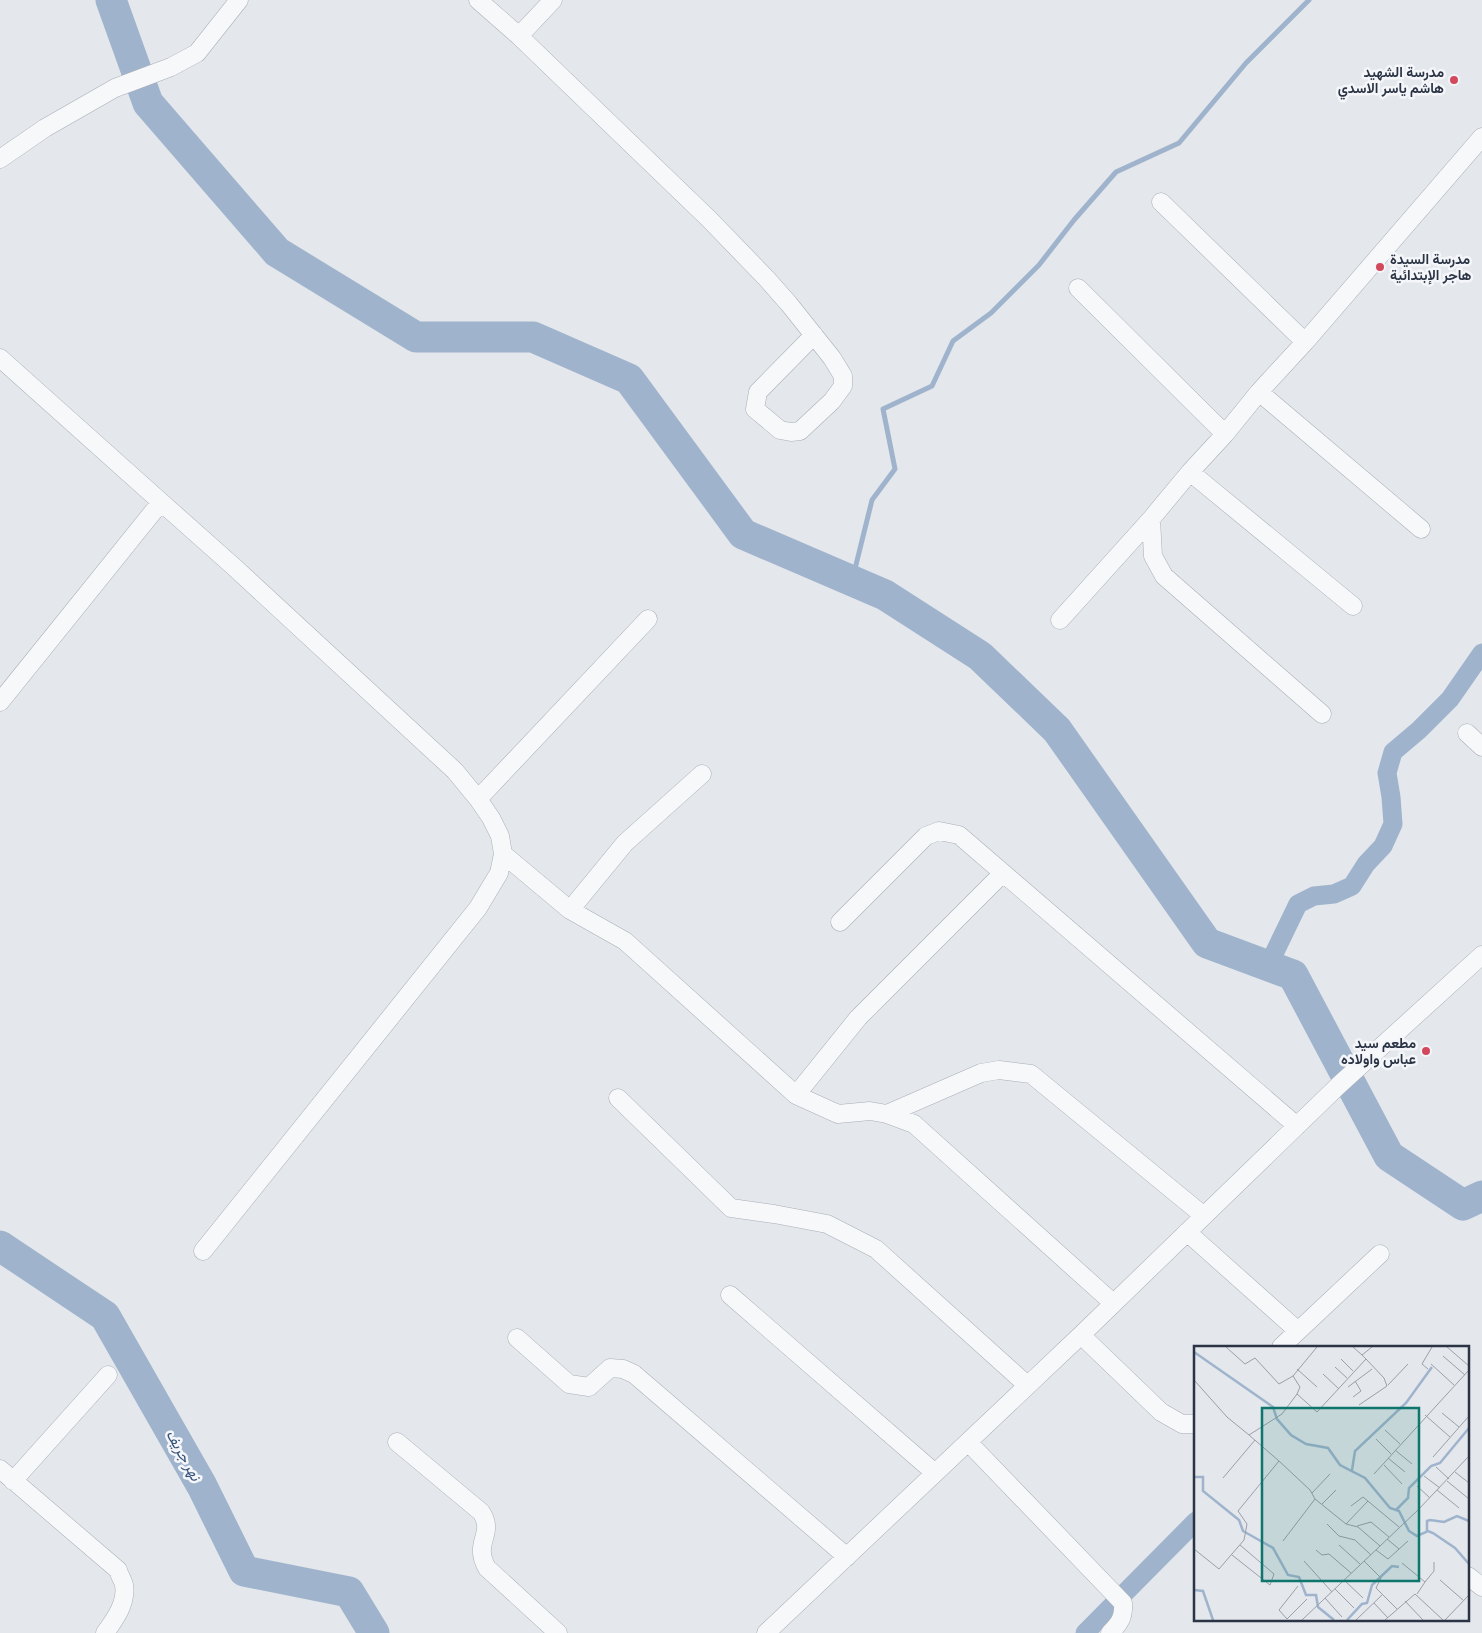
<svg xmlns="http://www.w3.org/2000/svg" width="1482" height="1633" font-family="'IBM Plex Sans',Vazirmatn,sans-serif">
	<style>
		.lines { fill: none; stroke-linecap: round; stroke-linejoin: round }
		.stream { stroke: #9fb4cc; stroke-width: 5 }
		.canal { stroke: #9fb4cc; stroke-width: 19 }
		.river { stroke: #9fb4cc; stroke-width: 31 }
		.minor-casing { stroke: #a9aeb7; stroke-width: 19 }
		.minor { stroke: #f7f8fa; stroke-width: 18 }
		.poi-dot { fill: #d1495b; stroke: #f4f6f9; stroke-width: 2 }
		.labels { text-anchor: middle; dominant-baseline: central; stroke-width: 5; stroke-linejoin: round; paint-order: stroke }
		.poi-label { font-size: 14px; font-weight: bold; fill: #2b3445; stroke: #f4f6f9; text-anchor: end }
		.water-label { font-size: 15px; font-style: italic; fill: #34527a; stroke: #f4f6f9 }
		.inset-river { fill: none; stroke: #9fb4cc; stroke-width: 2.5 }
		.inset-road { fill: none; stroke: #9a9fa9; stroke-width: 1 }
		.view { fill: #0f766e; fill-opacity: 0.15; stroke: #0f766e; stroke-width: 2.5 }
		.inset-edge { fill: none; stroke: #2b3445; stroke-width: 2.5 }
	</style>
	<rect width="100%" height="100%" fill="#e4e7ec"/>
	<g class="lines">
		<!-- stream -->
		<path class="stream" d="M852,581L872,500L895,469L883,409L932,386L953,341L991,313L1039,265L1074,220L1116,172L1179,143L1246,63L1309,0"/>
		<!-- canal -->
		<path class="canal" d="M1268,966L1298,904L1314,896L1334,894L1352,886L1366,864L1383,846L1393,824L1391,797L1387,773L1393,752L1419,730L1450,699L1482,653
			M1085,1633L1196,1521"/>
		<!-- river -->
		<path class="river" d="M111,0L148,103L277,252L416,337H533L629,379L743,534L885,595L980,656L1057,730L1207,943L1293,975L1389,1156L1463,1205L1482,1196
			M0,1246L105,1316L202,1486L244,1571L349,1592L374,1633"/>
		<defs>
			<path id="minor" d="M478,0L519,36L629,142L709,219L767,279L789,304L832,358L843,376V386L832,401L800,431L791,432L780,430L755,409L758,392L814,335
				M519,36L553,0
				M0,159L45,128L115,88L171,67L197,53L239,0
				M1161,202L1305,342
				M1078,288L1225,434
				M0,358L161,502L0,702
				M1259,392L1421,529
				M1190,472L1353,606
				M161,502L233,566L455,771L478,799L491,818L500,836L503,854L499,873L478,908L203,1251
				M1151,519L1153,556L1164,576L1322,714
				M1060,620L1151,519L1190,472L1225,434L1259,392L1305,342L1482,137
				M1467,733L1482,747
				M478,799L648,619
				M503,854L570,910L625,941L796,1095L838,1114L870,1111L887,1114L914,1124L1113,1303
				M570,910L625,843L702,774
				M840,922L926,836L939,831L959,835L1297,1126
				M796,1095L858,1018L1003,873
				M618,1098L731,1208L774,1214L827,1224L876,1249L1027,1385
				M887,1114L981,1073L999,1070L1031,1074L1204,1216
				M1187,1232L1298,1331
				M730,1295L935,1473
				M1081,1335L1161,1412L1182,1424H1196
				M517,1338L569,1384L589,1387L610,1368L623,1369L634,1374L847,1557
				M1281,1347L1380,1254
				M397,1442L481,1512C496,1534 472,1542 487,1568L558,1633
				M968,1442L1123,1603C1124,1617 1120,1623 1110,1633
				M0,1469L118,1570C119,1575 123,1580 124,1585C127,1603 115,1619 105,1633
				M13,1481L108,1375
				M1468,1576L1482,1587
				M766,1633L1081,1335L1339,1085L1482,955"/>
		</defs>
		<!-- minor casing -->
		<use href="#minor" class="minor-casing"/>
		<!-- minor -->
		<use href="#minor" class="minor"/>
	</g>
	<!-- markers -->
	<g class="poi-dot">
		<circle cx="1454" cy="80" r="5"/>
		<circle cx="1380" cy="267" r="5"/>
		<circle cx="1426" cy="1051" r="5"/>
	</g>
	<g class="labels">
		<!-- poi labels -->
		<g class="poi-label">
			<text x="1444" y="72">مدرسة الشهيد<tspan x="1444" dy="16">هاشم ياسر الاسدي</tspan></text>
			<text x="1390" y="259" text-anchor="start">مدرسة السيدة<tspan x="1390" dy="16">هاجر الإبتدائية</tspan></text>
			<text x="1416" y="1043">مطعم سيد<tspan x="1416" dy="16">عباس واولاده</tspan></text>
		</g>
		<!-- water labels -->
		<g class="water-label">
			<text transform="translate(184 1455) rotate(61)">نهر جريف</text>
		</g>
	</g>
	<!-- overview -->
	<g transform="translate(1194 1346)">
		<rect width="275" height="275" fill="#e4e7ec"/>
		<path class="inset-river" d="M0,6L79,61L83,73L97,89L112,98L134,102L146,119L171,132L196,162L205,165L215,185L223,190L234,185L239,187L261,202L275,218M158,124L161,105L212,57L238,21M0,131H9V145L45,174L49,185L79,202L94,229L105,231L112,249H122L124,261L140,274M202,164L214,152L215,142L237,120L246,117L275,82M233,185V175L236,174L250,176L263,170L275,175M0,244L9,245L19,274M153,274L168,258L173,257L178,239L198,220L205,221"/>
		<path class="inset-road" d="M32,1L51,18L61,12L85,38L99,30M123,1L99,30L106,41L103,48L123,66L172,13L168,9M159,1L168,9L178,1M253,1L275,20M249,10L271,29M147,13L159,25M237,18L260,39M141,21L153,32M103,23L123,41M234,23L228,18L238,1M129,28L145,43M0,34L33,71L55,89M194,39L214,18M154,41L178,23M159,51L167,45L161,35M165,59L193,40L190,32L172,13M248,67L265,81M231,69L256,91M191,84L206,98M182,93L197,108M201,104L218,118M239,111L275,70M194,112L211,126M85,115L116,144L121,153L89,195M190,119L208,138M242,121L255,133M261,126L275,137M180,128L275,24M230,130L246,142M29,132L61,94M253,135L275,153M223,140L236,152M243,144L265,162M118,147L136,128M121,153L152,178L164,181L186,200M128,158L142,144M157,160L169,151L205,181M133,178L145,190L161,194L177,209M152,178L174,155M163,180L177,176L195,191M193,193L205,203M145,199L166,218M0,203L25,223L50,194L53,178L44,165L85,115L55,89L88,68L103,48M122,204L128,209L135,208L157,227M182,204L194,213L214,195M38,209L76,239L80,228L46,199M110,215L138,246M170,215L187,232L182,242L203,263M208,217L231,236L223,248M150,234L169,252M246,234L269,254M231,236L240,225V216M104,240L85,264L93,273L113,253M141,243L160,262M131,252L148,271M211,255L229,274M180,257L194,272M108,274L224,164L275,110M162,274L189,248M191,274L221,248L249,274M251,274L275,249"/>
		<path class="view" d="M68,62H225V235H68Z"/>
		<rect width="275" height="275" class="inset-edge"/>
	</g>
</svg>
